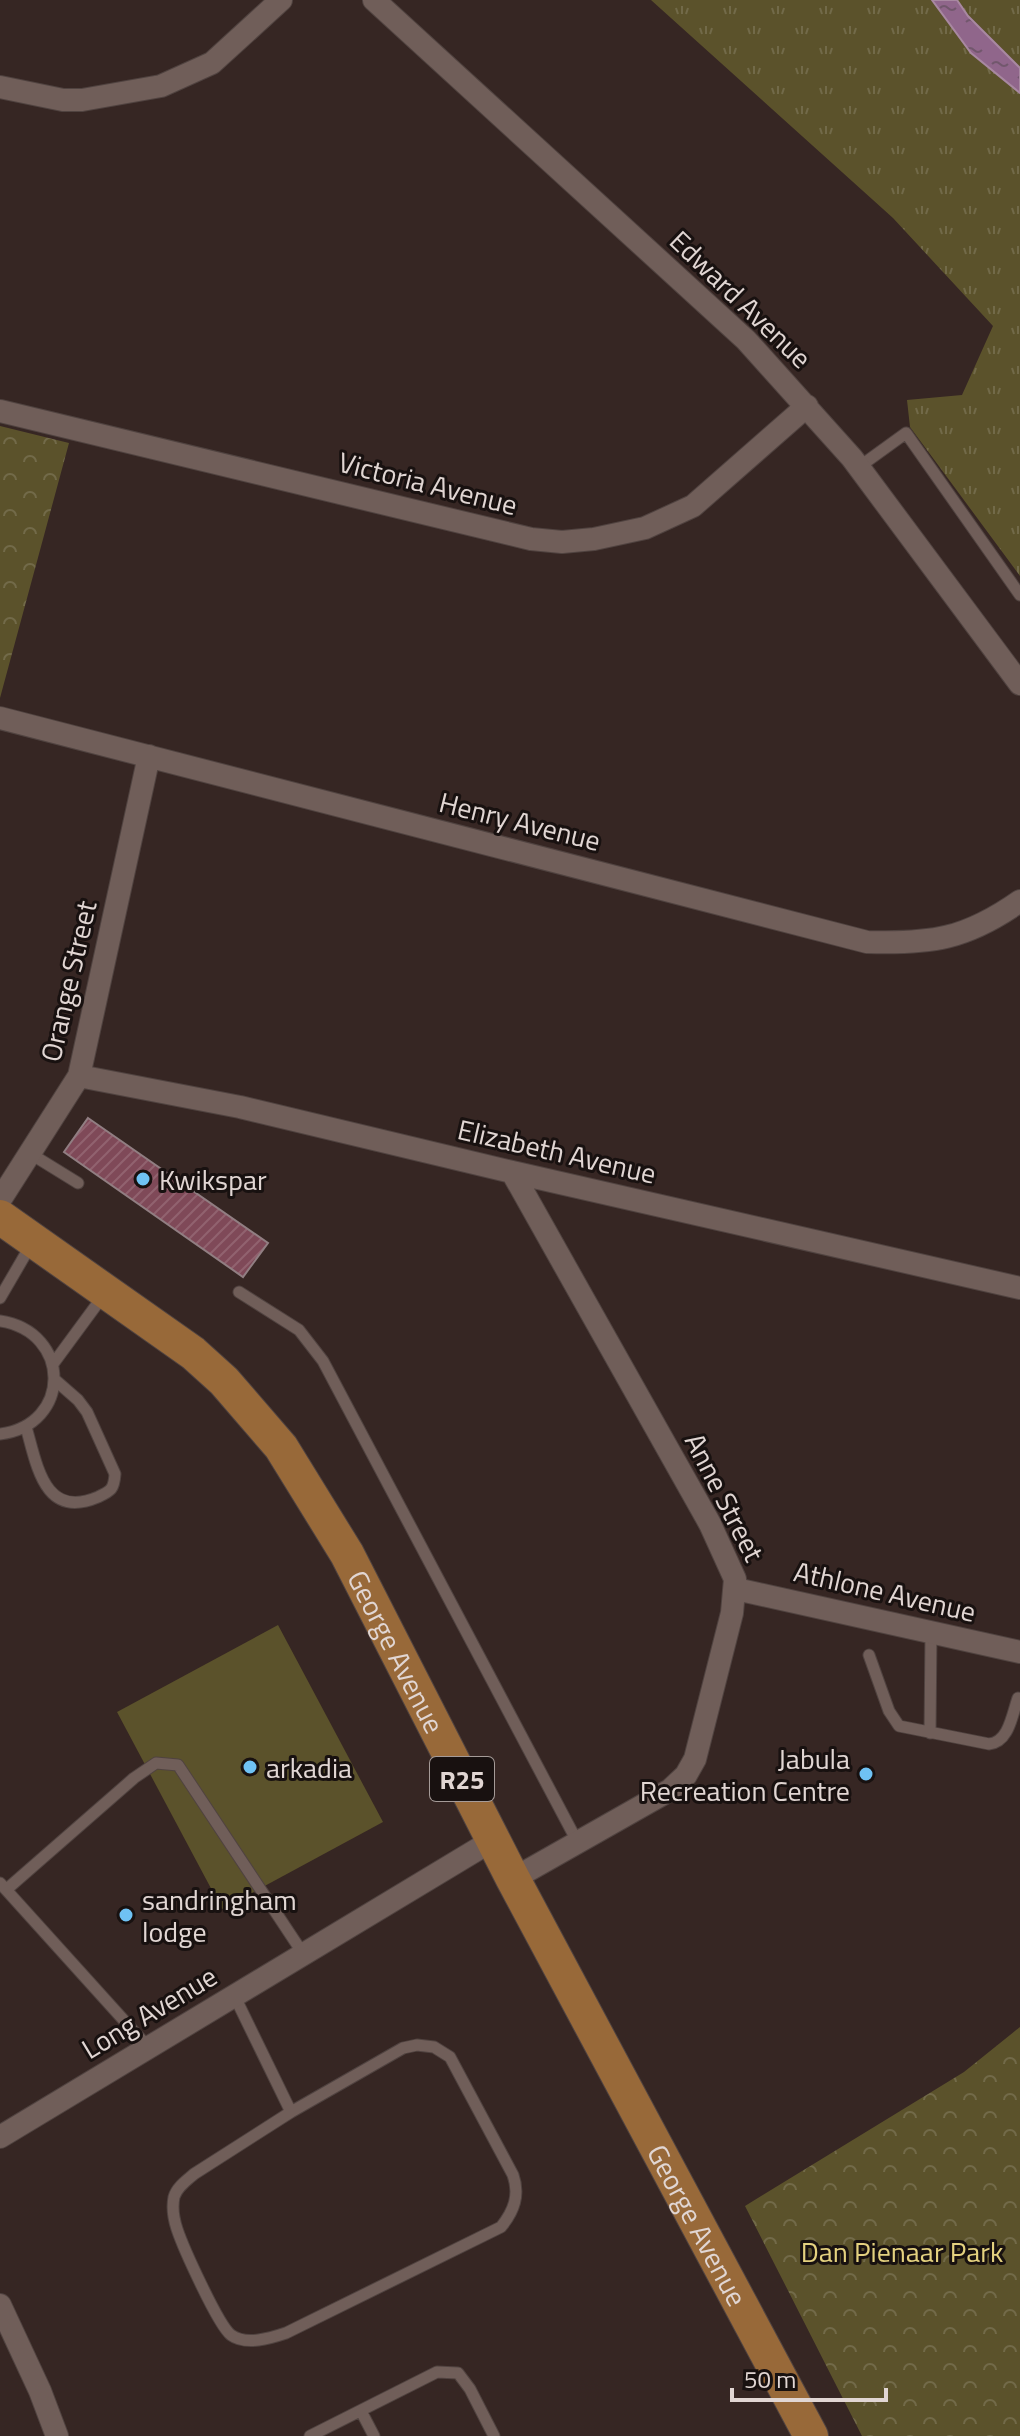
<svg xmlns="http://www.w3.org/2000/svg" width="1020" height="2436" font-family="'Titillium Web',sans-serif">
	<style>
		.grass { fill: url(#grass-tufts) }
		.forest { fill: url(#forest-crowns) }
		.pitch { fill: #5b522b }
		.water { fill: url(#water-ripples); stroke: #a888a1; stroke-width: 2 }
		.building { fill: url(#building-hatch); stroke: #917e82; stroke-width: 2 }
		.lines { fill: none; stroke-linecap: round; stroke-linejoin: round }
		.service-casing { stroke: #504340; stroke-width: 13 }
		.minor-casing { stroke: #504340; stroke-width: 24 }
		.primary-casing { stroke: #504340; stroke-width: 36 }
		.service { stroke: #705e59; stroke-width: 11 }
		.minor { stroke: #705e59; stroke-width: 22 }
		.primary { stroke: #986939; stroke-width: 34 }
		.poi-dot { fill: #6fc2f4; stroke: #181110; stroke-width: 3 }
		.labels { text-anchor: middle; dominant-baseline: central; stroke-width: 6; stroke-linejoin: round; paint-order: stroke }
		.shield { fill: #181110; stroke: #a59b98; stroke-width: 2 }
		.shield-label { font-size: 26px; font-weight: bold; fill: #e1d6d3 }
		.street-label { font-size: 28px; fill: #e1d6d3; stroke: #181110 }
		.poi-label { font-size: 28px; fill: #e1d6d3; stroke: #181110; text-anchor: start }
		.park-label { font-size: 28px; fill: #e4d17f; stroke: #181110 }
	</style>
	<defs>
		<pattern id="grass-tufts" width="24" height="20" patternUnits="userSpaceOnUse" patternTransform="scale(2)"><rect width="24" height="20" fill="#5b522b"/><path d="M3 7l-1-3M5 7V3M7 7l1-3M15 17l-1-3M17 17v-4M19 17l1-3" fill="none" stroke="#726a49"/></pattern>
		<pattern id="forest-crowns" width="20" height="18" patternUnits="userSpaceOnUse" patternTransform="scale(2)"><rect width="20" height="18" fill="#5b522b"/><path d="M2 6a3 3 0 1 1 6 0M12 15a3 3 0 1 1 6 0" fill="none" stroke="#726a49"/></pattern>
		<pattern id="water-ripples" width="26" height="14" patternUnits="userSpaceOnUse" patternTransform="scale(2)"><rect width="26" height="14" fill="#90668b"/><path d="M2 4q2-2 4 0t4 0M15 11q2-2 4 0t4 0" fill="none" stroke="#72576d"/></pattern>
		<pattern id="building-hatch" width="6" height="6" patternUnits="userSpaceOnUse" patternTransform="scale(2)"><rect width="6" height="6" fill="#7f4958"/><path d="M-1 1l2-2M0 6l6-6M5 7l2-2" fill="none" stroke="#91626f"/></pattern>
	</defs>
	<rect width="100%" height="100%" fill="#362623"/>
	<!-- grass -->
	<path class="grass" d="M651,0H1020V576L910,427L907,400L962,395L993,326L893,218Z"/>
	<!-- forest -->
	<path class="forest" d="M0,426L69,443L0,698Z
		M1020,2027V2436H862L745,2206L964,2072Z"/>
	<!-- pitch -->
	<path class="pitch" d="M278,1625L383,1822L222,1909L117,1712Z"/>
	<!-- water -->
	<path class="water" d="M932,0H957L968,16L1020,68V93L971,53Z"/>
	<!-- building -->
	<path class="building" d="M88,1118L268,1243L243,1277L64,1152Z"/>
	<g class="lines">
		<defs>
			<path id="service" d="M859,467L906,433L1020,595
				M31,1154L78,1183
				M239,1292L299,1330L323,1361L578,1843
				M0,1298L32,1243
				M0,1321C72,1332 72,1425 0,1434
				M53,1364L103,1296
				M26,1427C37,1465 44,1520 98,1497C111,1491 114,1489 115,1474L87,1412L78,1400L54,1379
				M869,1655L889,1711L899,1726L989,1744C1009,1742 1012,1715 1018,1698
				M930,1733L931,1632
				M0,1883L148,2047
				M7,1889L134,1778L156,1763L178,1765L304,1955
				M234,1995L291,2112
				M417,2045L434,2047L450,2057L513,2175C520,2195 514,2211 501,2227L286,2333C271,2338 246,2346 231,2335C218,2325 183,2247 177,2229C174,2220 172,2207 174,2197C177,2187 186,2181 194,2174L291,2112L403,2048Z
				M361,2411L374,2436
				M310,2436L437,2372L458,2373L470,2389L494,2436"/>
			<path id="minor" d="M374,0L746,340L852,458L1020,684
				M0,87L63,100H82L161,86L212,63L281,0
				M0,411L531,539L562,542L594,539L645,528L693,506L807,406
				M0,718L867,942C932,944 966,939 1020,901
				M79,1076L240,1107L512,1172L1020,1288
				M512,1172L710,1524L735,1579L732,1613L695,1759L686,1775L670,1790L513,1879
				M0,1200L79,1076L149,756
				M736,1589L1020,1652
				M0,2137L493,1840
				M0,2305L40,2391L57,2436"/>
			<g id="primary">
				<path id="s1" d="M0,1217L193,1353L224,1381L281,1447L347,1554L513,1879L811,2436"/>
			</g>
		</defs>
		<!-- service casing -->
		<use href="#service" class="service-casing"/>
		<!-- minor casing -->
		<use href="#minor" class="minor-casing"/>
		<!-- primary casing -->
		<use href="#primary" class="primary-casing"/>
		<!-- service -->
		<use href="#service" class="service"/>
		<!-- minor -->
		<use href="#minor" class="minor"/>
		<!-- primary -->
		<use href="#primary" class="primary"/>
	</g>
	<!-- markers -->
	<g class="poi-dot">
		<circle cx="143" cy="1179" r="8"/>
		<circle cx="250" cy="1767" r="8"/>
		<circle cx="866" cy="1774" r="8"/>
		<circle cx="126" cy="1915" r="8"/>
	</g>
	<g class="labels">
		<!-- shield labels -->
		<rect class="shield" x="430" y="1757" width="64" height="44" rx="6"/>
		<g class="shield-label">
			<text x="462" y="1779">R25</text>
		</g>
		<!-- street labels -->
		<g class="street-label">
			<text transform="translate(741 299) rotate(44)">Edward Avenue</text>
			<text transform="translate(428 483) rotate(14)">Victoria Avenue</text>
			<text transform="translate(520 821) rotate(14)">Henry Avenue</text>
			<text transform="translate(68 981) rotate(-77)">Orange Street</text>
			<text transform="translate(557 1151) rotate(13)">Elizabeth Avenue</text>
			<text transform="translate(725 1497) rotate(63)">Anne Street</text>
			<text transform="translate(885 1591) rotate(13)">Athlone Avenue</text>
			<text stroke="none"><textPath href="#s1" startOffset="600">George Avenue</textPath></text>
			<text transform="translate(149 2012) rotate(-31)">Long Avenue</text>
			<text stroke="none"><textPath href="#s1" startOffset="1248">George Avenue</textPath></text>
		</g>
		<!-- poi labels -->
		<g class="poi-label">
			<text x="159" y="1179">Kwikspar</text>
			<text x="850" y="1758" text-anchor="end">Jabula<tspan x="850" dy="32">Recreation Centre</tspan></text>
			<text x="266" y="1767">arkadia</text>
			<text x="142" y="1899">sandringham<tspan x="142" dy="32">lodge</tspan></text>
		</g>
		<!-- park labels -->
		<g class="park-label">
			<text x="902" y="2251">Dan Pienaar Park</text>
		</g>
	</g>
	<!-- scale -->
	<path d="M732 2388v12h154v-12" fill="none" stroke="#e1d6d3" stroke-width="4"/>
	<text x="744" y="2388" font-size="24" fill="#e1d6d3" stroke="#181110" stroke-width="6" paint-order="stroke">50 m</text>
</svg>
